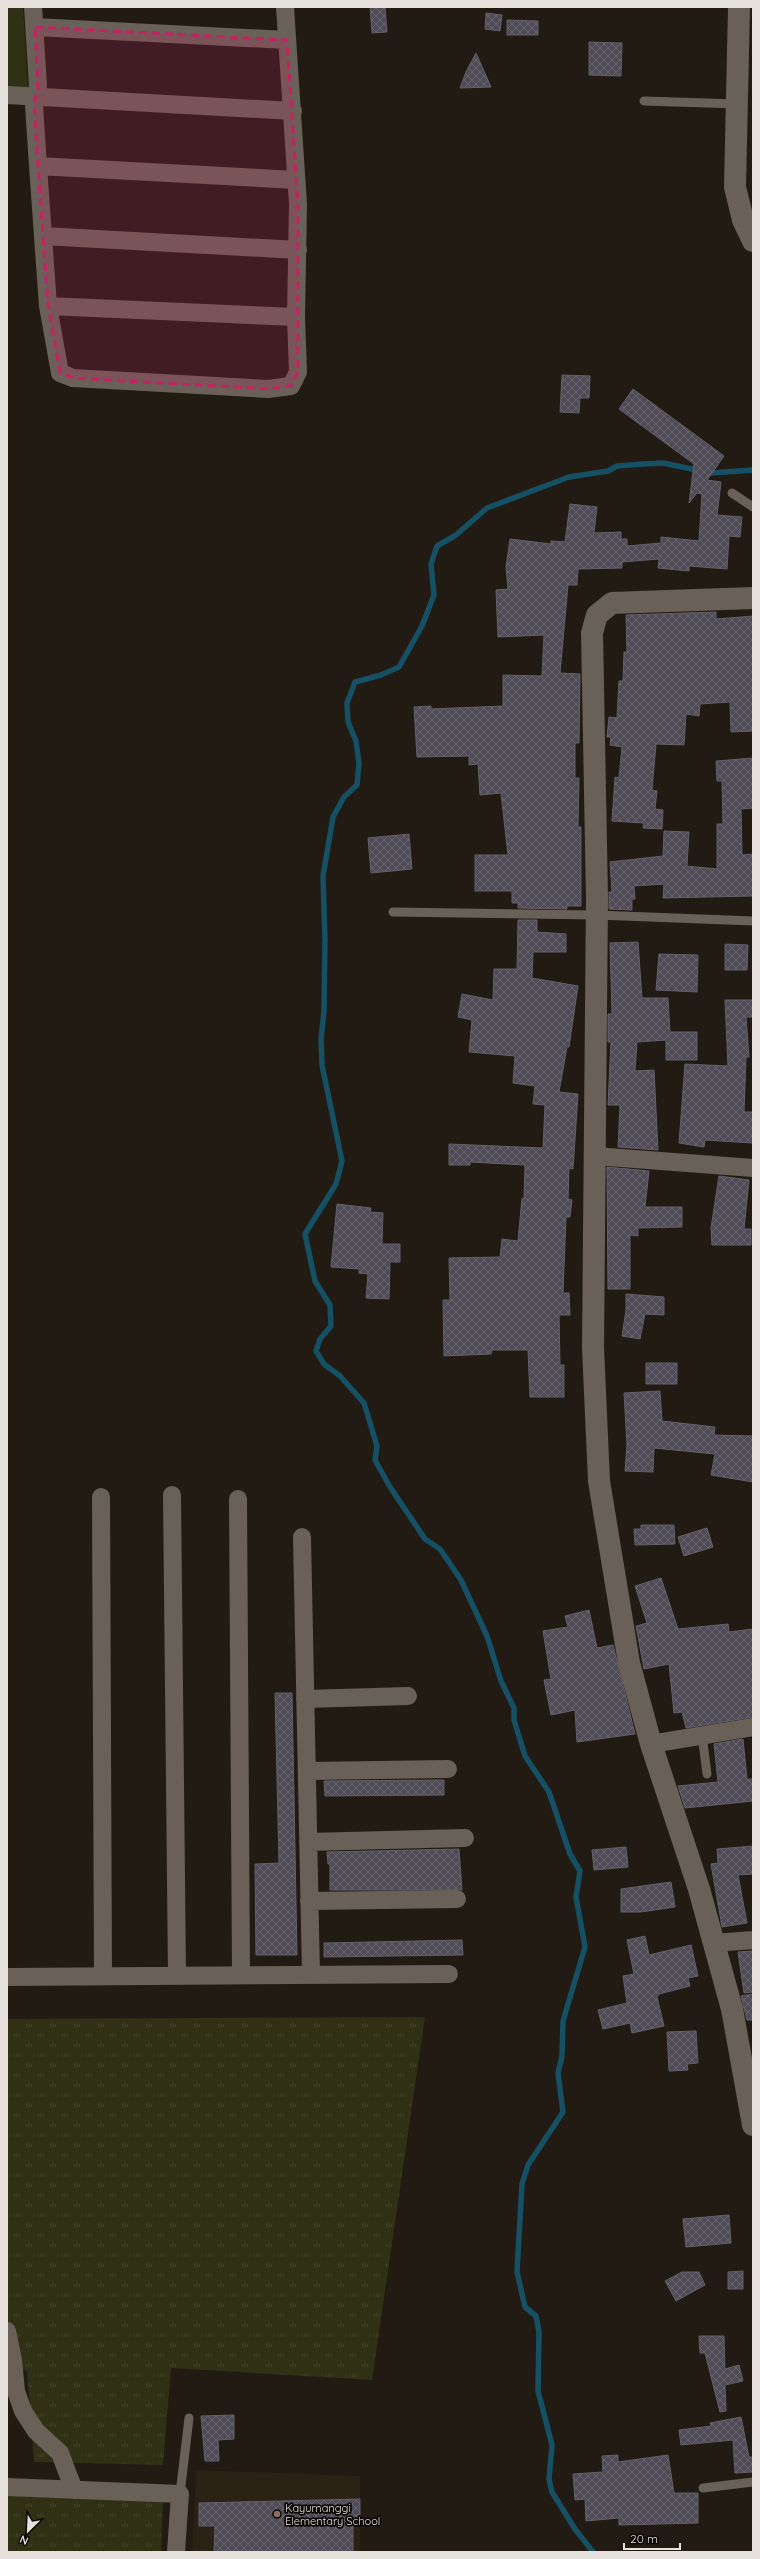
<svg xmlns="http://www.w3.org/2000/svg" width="760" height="2559" font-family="Quicksand,sans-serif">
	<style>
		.built { fill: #2b2114 }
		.grass { fill: url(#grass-tufts) }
		.park { fill: #2f3014 }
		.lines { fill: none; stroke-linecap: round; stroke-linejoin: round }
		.stream { stroke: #155064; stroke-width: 5.5 }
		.building { fill: url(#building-cross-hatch); stroke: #63606b }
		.service { stroke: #696158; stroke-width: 9 }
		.minor { stroke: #696158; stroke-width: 18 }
		.tertiary { stroke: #696158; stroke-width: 22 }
		.marked { fill: #c42261; fill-opacity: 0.2; stroke: #c42261; stroke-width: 3; stroke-dasharray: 8 5; stroke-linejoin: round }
		.education-dot { fill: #8d6e63; stroke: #090604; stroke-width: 1.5 }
		.labels { text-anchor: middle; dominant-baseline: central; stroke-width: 3.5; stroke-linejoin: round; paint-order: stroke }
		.poi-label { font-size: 11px; fill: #e6e1dc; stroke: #090604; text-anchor: start }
	</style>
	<defs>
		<pattern id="grass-tufts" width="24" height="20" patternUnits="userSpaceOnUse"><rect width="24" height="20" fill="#2f3014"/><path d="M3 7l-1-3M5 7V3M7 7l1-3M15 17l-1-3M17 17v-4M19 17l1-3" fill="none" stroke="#43442a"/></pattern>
		<pattern id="building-cross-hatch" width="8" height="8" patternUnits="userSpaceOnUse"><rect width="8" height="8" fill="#4e4b56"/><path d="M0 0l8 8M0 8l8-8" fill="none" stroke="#68656e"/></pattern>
	</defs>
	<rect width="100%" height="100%" fill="#211b13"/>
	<!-- built -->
	<path class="built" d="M196,2470L360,2476V2552H192Z"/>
	<!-- grass -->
	<path class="grass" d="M425,2017L372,2380L171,2368L163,2465L34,2462L27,2370H7V2019Z
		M7,2494L163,2500L161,2552H7Z"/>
	<!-- park -->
	<path class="park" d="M7,7H23L28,87H7Z"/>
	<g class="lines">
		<!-- stream -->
		<path class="stream" d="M593,2552L575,2529L552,2492L549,2479L552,2445L538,2391L539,2332L536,2316L525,2307L517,2272L522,2184L528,2165L563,2112L558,2073L562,2056L563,2021L585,1947L576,1897L580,1871L570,1854L549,1792L525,1756L514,1720V1708L501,1681L487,1636L461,1580L440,1549L425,1539L390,1487L375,1460L377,1446L364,1403L340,1376L324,1364L316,1351L320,1339L331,1326L330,1305L315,1281L305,1234L336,1184L342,1161L322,1065L321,1039L324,1011L325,940L323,876L333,817L344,797L357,785L359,763L356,741L348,722L347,703L355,682L381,675L399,667L422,626L434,595L431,564L437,546L456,535L487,508L569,477L608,471L617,466L643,464L663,463L711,473L753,470"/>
	</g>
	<!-- building -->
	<path class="building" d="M370,7H385L387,32L372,33Z
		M486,13L502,15L500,31L485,29Z
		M507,20L538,21V35H507Z
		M589,42L622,43L621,76L589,75Z
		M476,53L491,87L460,88L466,72Z
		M562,375L590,376L589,398H580L579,413L560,412Z
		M633,389L724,456L707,480L721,482L717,515L742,517L740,537L729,536L727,569L689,566V571L658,568L659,559L622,562V568L578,569L577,585H568L560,673L580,674L579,743H575V778H579L578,827H581V906H567V909L518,908V903H512V891H475V855H508L501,793L480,795L478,764L469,765V756L417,757L414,707L431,706V709L503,706V675L542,676L544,635L498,637L496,590L508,589L506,567L510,539L551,544V541L565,542L570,504L597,507L594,533L621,532V539H627V546L661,543V537L699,541L702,494L697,493L689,503L694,464L619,409Z
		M716,612V619L753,616V731L731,732L730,702L700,704L699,716L686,714L684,745L656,744L652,790L657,791L655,809L663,810L662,829L643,828L644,823L612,821L615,777L619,778L622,747L610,745L611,737H607L609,717L617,718L619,681H623L624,652H627L626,615Z
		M753,758V808L741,809L742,855L753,854V896L663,898L664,884L634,886L635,899H632V910L609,909V892H612L610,862L663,856L664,831L689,832L687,866L717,869V824H723L722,781H717L716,761Z
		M409,834L412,869L371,873L368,838Z
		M518,920H537V932L566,934V952H533L532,978L578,986L569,1047H567L559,1092L578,1094L573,1169L569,1168L568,1199L572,1200L570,1217H566L563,1293H569L570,1315H559L560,1365H564V1397H530L528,1350H492L491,1354L444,1356L443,1300H450L449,1258L500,1257L502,1239L518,1241L522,1198L524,1199L525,1165L470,1162V1165H449V1144L543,1148L545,1105L533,1104L535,1086L513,1083L515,1056L469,1052L472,1020L458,1017L462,994L493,1000L494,969H517Z
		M638,942L642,998H668L670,1032H697V1060H666V1040L637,1042L635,1071L654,1070L658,1150L618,1147L620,1105H608L611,1042H608V1014H612L610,943Z
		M725,944L748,945L747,970H725Z
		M659,954L698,955L697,992L656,990Z
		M725,1000H753V1017H746L749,1057H746L744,1112H753V1143L705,1140L704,1147L679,1143L685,1064L728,1066Z
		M607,1167L649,1171L645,1207H682V1227L638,1228V1236L630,1235V1289H608Z
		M719,1176L749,1180L744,1229H751V1245H712L711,1228Z
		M337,1204L371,1208L370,1212L383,1213L382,1244H400V1262H390L389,1299L366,1298L368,1274L359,1273V1269L331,1267Z
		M626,1294L664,1297V1315L645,1314L640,1339L622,1336L626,1310Z
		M646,1363H677V1384H646Z
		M660,1391L662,1421L715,1427L714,1435L753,1436V1482L711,1475L715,1454L654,1448L653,1472L625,1471L627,1445L624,1393Z
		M641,1525H674L675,1544L635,1545L634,1529H641Z
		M707,1528L713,1547L684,1556L678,1537Z
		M661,1578L678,1629L728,1624L729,1632L753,1629V1717L686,1728L682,1712L674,1713L669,1664L644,1669L636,1626L647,1623L635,1586Z
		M589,1610L597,1648L613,1645L635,1734L577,1742L575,1710L551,1715L544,1680L551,1679L543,1631L568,1627L565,1616Z
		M275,1693H292L297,1955H256L255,1864L279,1863Z
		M743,1739L747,1779H753V1801L685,1808L678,1786L718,1782L714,1744Z
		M444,1780V1795L325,1796L324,1781Z
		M753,1846V1874L738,1875L747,1923L722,1927L711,1864L718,1863L717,1849Z
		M626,1847L628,1867L594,1870L592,1850Z
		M459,1849L462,1890H330V1864H328L327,1852Z
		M671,1882L675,1907L641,1912H621V1889Z
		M645,1936L649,1955L691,1945L698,1976L688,1978L690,1986L659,1994L657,1997L664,2026L632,2033L630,2023L603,2029L598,2010L627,2003L623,1976L634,1974L627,1940Z
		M462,1940L463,1955L324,1957V1943Z
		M753,1951V1992L744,1993L738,1952Z
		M753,1994V2020H747L741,1996Z
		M696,2031L698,2063L687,2064L688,2070L669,2071L667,2032Z
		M729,2215L731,2243L686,2247L683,2219Z
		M743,2271V2289H728V2272Z
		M682,2272H699L705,2285L676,2301L665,2281Z
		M699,2336H724L725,2369L739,2365L743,2381L725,2385L726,2411L720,2412L705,2353H700Z
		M234,2415V2439L218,2440L219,2461H205L201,2416Z
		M741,2417L749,2457H753V2472L735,2473L733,2440L681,2445L679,2430L711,2426L710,2423Z
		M618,2455V2462L668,2455L674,2493H698V2523L619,2525V2518L586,2521L585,2499L575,2500L573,2474L603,2472L602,2456Z
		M360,2499V2525H353V2552H214L215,2526H199V2503Z"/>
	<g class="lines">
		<!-- service -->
		<path class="service" d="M644,101L737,104
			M732,493L753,507
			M393,912L597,915L753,921
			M702,1735L707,1774
			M703,2488L753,2482
			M180,2494L189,2418"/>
		<!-- minor -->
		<path class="minor" d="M33,7L38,86L34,105L38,166L48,306L60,373L73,378L268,389L291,386L298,372L296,317L298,204L285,7
			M35,27L287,40
			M7,95L293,111
			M38,166L296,180
			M43,236L298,250
			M48,306L296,317
			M595,1156L753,1168
			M172,1495L177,1976
			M101,1497L103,1976
			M238,1499L241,1975
			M302,1537L311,1975
			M305,1699L408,1696
			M651,1744L753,1727
			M307,1771L448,1769
			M308,1842L465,1838
			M309,1901L457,1899
			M714,1943L753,1940
			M7,1977L449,1974
			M7,2331L13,2360L16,2391L23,2411L36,2431L60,2453L74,2490
			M7,2487L180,2494L176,2552"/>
		<!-- tertiary -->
		<path class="tertiary" d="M739,7L735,187L743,220L753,241
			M753,598L612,603L597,615L592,633L597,898L593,1348L599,1481L629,1663L651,1744L699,1889L732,2009L753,2125"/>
	</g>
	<!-- marked area -->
	<path class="marked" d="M35,27L287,40L298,204V372L291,386L268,389L73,378L60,373L48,306L38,166L34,105L38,86Z"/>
	<!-- markers -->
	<circle class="education-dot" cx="277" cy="2514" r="4"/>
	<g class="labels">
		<!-- poi labels -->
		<g class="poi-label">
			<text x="285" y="2508">Kayumanggi<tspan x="285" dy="13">Elementary School</tspan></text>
		</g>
	</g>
	<!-- border -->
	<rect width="760" height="2559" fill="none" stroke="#e6e1dc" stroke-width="16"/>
	<!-- north arrow -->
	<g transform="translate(28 2531) rotate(204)" stroke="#090604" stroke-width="3" paint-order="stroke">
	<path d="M0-3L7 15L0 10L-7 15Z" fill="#e6e1dc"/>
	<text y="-6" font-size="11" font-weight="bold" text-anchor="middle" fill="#e6e1dc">N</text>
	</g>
	<!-- scale -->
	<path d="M624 2543v6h56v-6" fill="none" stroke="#e6e1dc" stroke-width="2"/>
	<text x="630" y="2543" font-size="12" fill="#e6e1dc" stroke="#090604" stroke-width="3" paint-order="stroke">20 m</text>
</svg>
